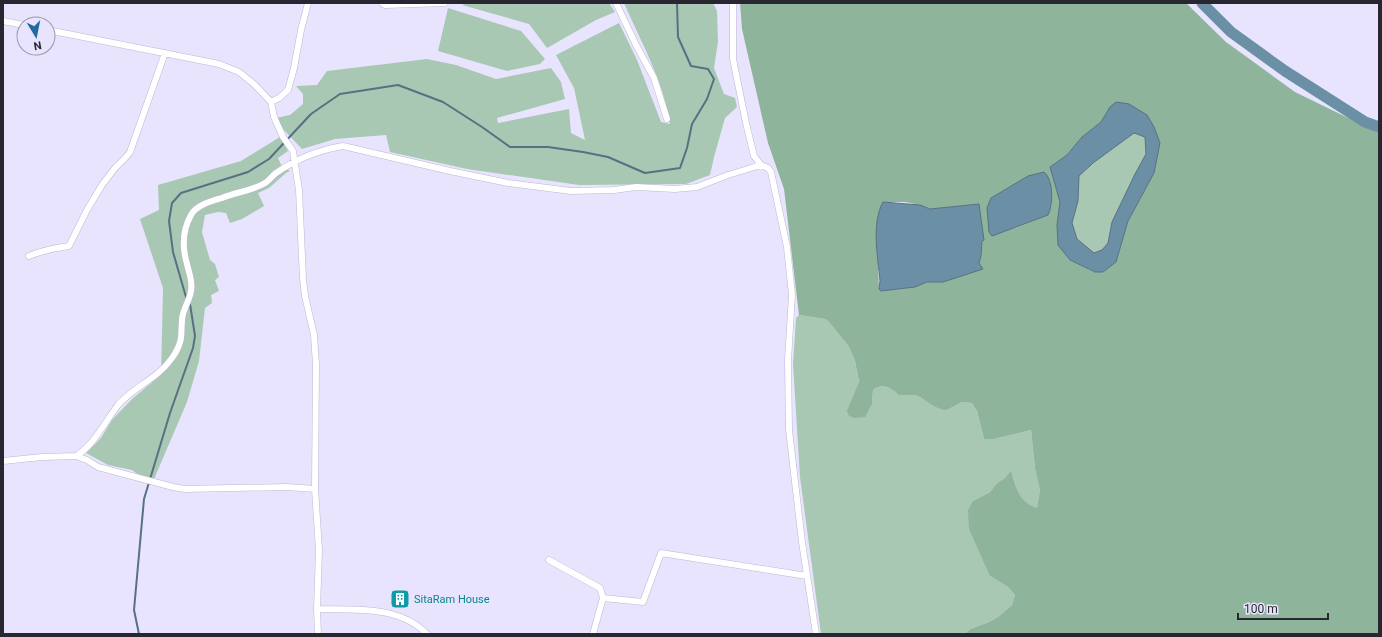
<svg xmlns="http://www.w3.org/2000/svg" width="1382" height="637" font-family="Roboto,sans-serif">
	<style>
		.green { fill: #a8c8b3 }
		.forest { fill: #8fb49c; fill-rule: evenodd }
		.water { fill: #6b90a5; stroke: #577082; fill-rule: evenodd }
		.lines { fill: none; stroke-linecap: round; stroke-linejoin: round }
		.stream { stroke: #577082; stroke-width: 2 }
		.river { stroke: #6b90a5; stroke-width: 11 }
		.street-casing { stroke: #bcb8d1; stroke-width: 7 }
		.street { stroke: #fff; stroke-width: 6 }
		.labels { text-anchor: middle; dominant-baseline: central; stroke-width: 3; stroke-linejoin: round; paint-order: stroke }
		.culture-label { font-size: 11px; fill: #0d838f; stroke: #e8e4fe; text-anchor: start }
	</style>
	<rect width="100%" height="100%" fill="#e8e4fe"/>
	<!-- green -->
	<path class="green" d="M468,3H609L615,12L596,20L547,48L529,24L462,5Z
		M624,3H713L717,11L718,42L714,68L724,94L735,98L737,107L725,118L714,157L710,175L686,184L579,185L467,169L390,152L386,135L335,139L302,149L284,130L276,118L290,115L303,104V94L296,86L317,85L327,71L427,59L456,65L496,79L551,68L561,82L565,99L497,118L498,123L569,109L571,133L585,140L574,88L556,55L619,23L637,60L661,122L670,124C664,82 641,42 624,3Z
		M448,8L521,31L545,59L540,64L507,71L438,51Z
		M1134,133L1145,137L1146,154L1135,174L1112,222L1108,243L1102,250L1094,253L1077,239L1072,223L1078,201L1079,176L1093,163Z
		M280,137L288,151L278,158L282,167L290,171L286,173L269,188L258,193L264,206L242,219L230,223L226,213L218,212L205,215L202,232L210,260L215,264L219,277L215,280L219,291L211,295L212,303L205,308L199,361L187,402L154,479L143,478L132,470L108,465L86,453L101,438L112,420L132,399L161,375L163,288L140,219L159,210L158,185L241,161Z
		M799,315L825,319L829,322L849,347L855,361L859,383L848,411L872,404L873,390C882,382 892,388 900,395H915L920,397L933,406L949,409L962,402L972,403L977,411L984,439H994L1031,430L1035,469L1040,490L1037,509C1034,508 1030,507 1027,505C1018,497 1015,483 1011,472L1005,478L997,483L990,492L973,501L990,576L1008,587L1015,595L1012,605L998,617L989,622L970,629L965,634H821L800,477L793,364L796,318Z"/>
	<!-- forest -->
	<path class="forest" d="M740,3H1186L1226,42L1295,92L1379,133V634H965L970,629L989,622L998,617L1012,605L1015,595L1008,587L990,576L969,529L968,510L973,501L990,492L997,483L1005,478L1011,471C1016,487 1019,503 1037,508L1040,490L1035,469L1031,430L994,439H984L977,411L972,403L962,402L949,409L944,410L933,406L920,397L915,395H899C892,388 882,382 873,390L872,404L865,417L854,418L849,416L847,411L859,382L855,361L849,347L829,322L825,319L799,315L784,189L768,143L742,29ZM1110,107L1160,143L1154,173L1128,221L1116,262L1103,272H1094L1070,260L1057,225L1060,202L1050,167L1067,155L1082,137L1101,122ZM1028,176L1048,215L1015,228L987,208L991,198ZM883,202H905L920,205L930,209L978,204L982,245L979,263L943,282H927L915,287L881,291L879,289L877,232Z"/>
	<!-- water -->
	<path class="water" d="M1116,102L1129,104L1147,115L1154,127L1160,143L1154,173L1128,221L1116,262L1103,272H1095L1070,260L1058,245L1057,225L1060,202L1050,167L1067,155L1082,137L1101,122L1110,107ZM1134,133L1145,137L1146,154L1135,174L1112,222L1108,243L1102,250L1094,253L1077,239L1072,223L1078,201L1079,176L1093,163Z
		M1044,172C1054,180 1053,205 1048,215L992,236L989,232L987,208L991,198L1028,176Z
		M883,202L920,205L930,209L979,204L984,240L982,241L981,256L979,263L983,269L943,282H927L915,287L881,291L879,289L880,281C878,257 871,224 883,202Z"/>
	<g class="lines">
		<!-- stream -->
		<path class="stream" d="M186,297L173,252L169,221L172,203L181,193L248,172L269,159L311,114L340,94L398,85L443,102L482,127L510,147H548L583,152L608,157L645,173L680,168L687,148L692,124L707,99L714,79L708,69L691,66L678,37L677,3
			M139,634L134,610L144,499L170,413L193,348L195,336L190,304"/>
		<!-- river -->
		<path class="river" d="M1202,3L1231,32L1285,71L1365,122L1379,127"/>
		<defs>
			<path id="street" d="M308,3L301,30L294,68L288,90L279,98L271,102L274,117L283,137L293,151L299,190L303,279L305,296L314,335L316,364L315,489L319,550L317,609L318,634
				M382,3L385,5L445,3
				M616,3L636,45L654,78L667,119
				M733,3V59L746,123L754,156L761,165L768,168L771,172L787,247L792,295L788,360L789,430L802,542L816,634
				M3,21L24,25
				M48,30L219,64L239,72L255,85L271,102
				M29,256C43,250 55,248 69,246L87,210L102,185L115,168L126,157L130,152L165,53
				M76,456C95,444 104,423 118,405C129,392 145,384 158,373C168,365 179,351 181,338C182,330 181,321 183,314C185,306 190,299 191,291C193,282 189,273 187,264C182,247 182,231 191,215C196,205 212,201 222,198C236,192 252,191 265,183C269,181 272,176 276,173C296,159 319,150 343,146L450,171L508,183L571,191L614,190L636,187L675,189L697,187L728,175L761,165
				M3,461L42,457L76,456L87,460L98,467L173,487L185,489L287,487L315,489
				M549,560L600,588L603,598L643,602L661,553L807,576
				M317,609C354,610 399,605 427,634
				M593,634L603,598"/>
		</defs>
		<!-- street casing -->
		<use href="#street" class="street-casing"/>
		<!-- street -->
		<use href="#street" class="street"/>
	</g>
	<!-- icons -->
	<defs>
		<symbol id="building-square" viewBox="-11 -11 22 22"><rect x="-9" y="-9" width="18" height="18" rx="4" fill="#0f9aa8" stroke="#e8e4fe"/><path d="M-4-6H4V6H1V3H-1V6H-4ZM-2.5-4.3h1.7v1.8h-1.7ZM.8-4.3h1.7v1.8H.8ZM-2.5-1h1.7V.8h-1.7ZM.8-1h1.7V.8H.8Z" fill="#fff"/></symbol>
	</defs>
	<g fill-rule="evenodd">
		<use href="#building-square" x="389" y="588" width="22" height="22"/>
	</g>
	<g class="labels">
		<!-- culture labels -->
		<g class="culture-label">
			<text x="414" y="599">SitaRam House</text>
		</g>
	</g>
	<!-- border -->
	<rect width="1382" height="637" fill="none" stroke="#282630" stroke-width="8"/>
	<!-- north arrow -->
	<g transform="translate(36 36) rotate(170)"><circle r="19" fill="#e8e4fe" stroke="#9b98ac"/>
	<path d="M0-3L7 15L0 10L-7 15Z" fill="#236a9e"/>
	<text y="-6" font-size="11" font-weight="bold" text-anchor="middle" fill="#282630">N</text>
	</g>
	<!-- scale -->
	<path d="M1238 613v6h90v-6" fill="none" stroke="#282630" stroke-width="2"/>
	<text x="1244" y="613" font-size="12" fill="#282630" stroke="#e8e4fe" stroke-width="3" paint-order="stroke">100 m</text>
</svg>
